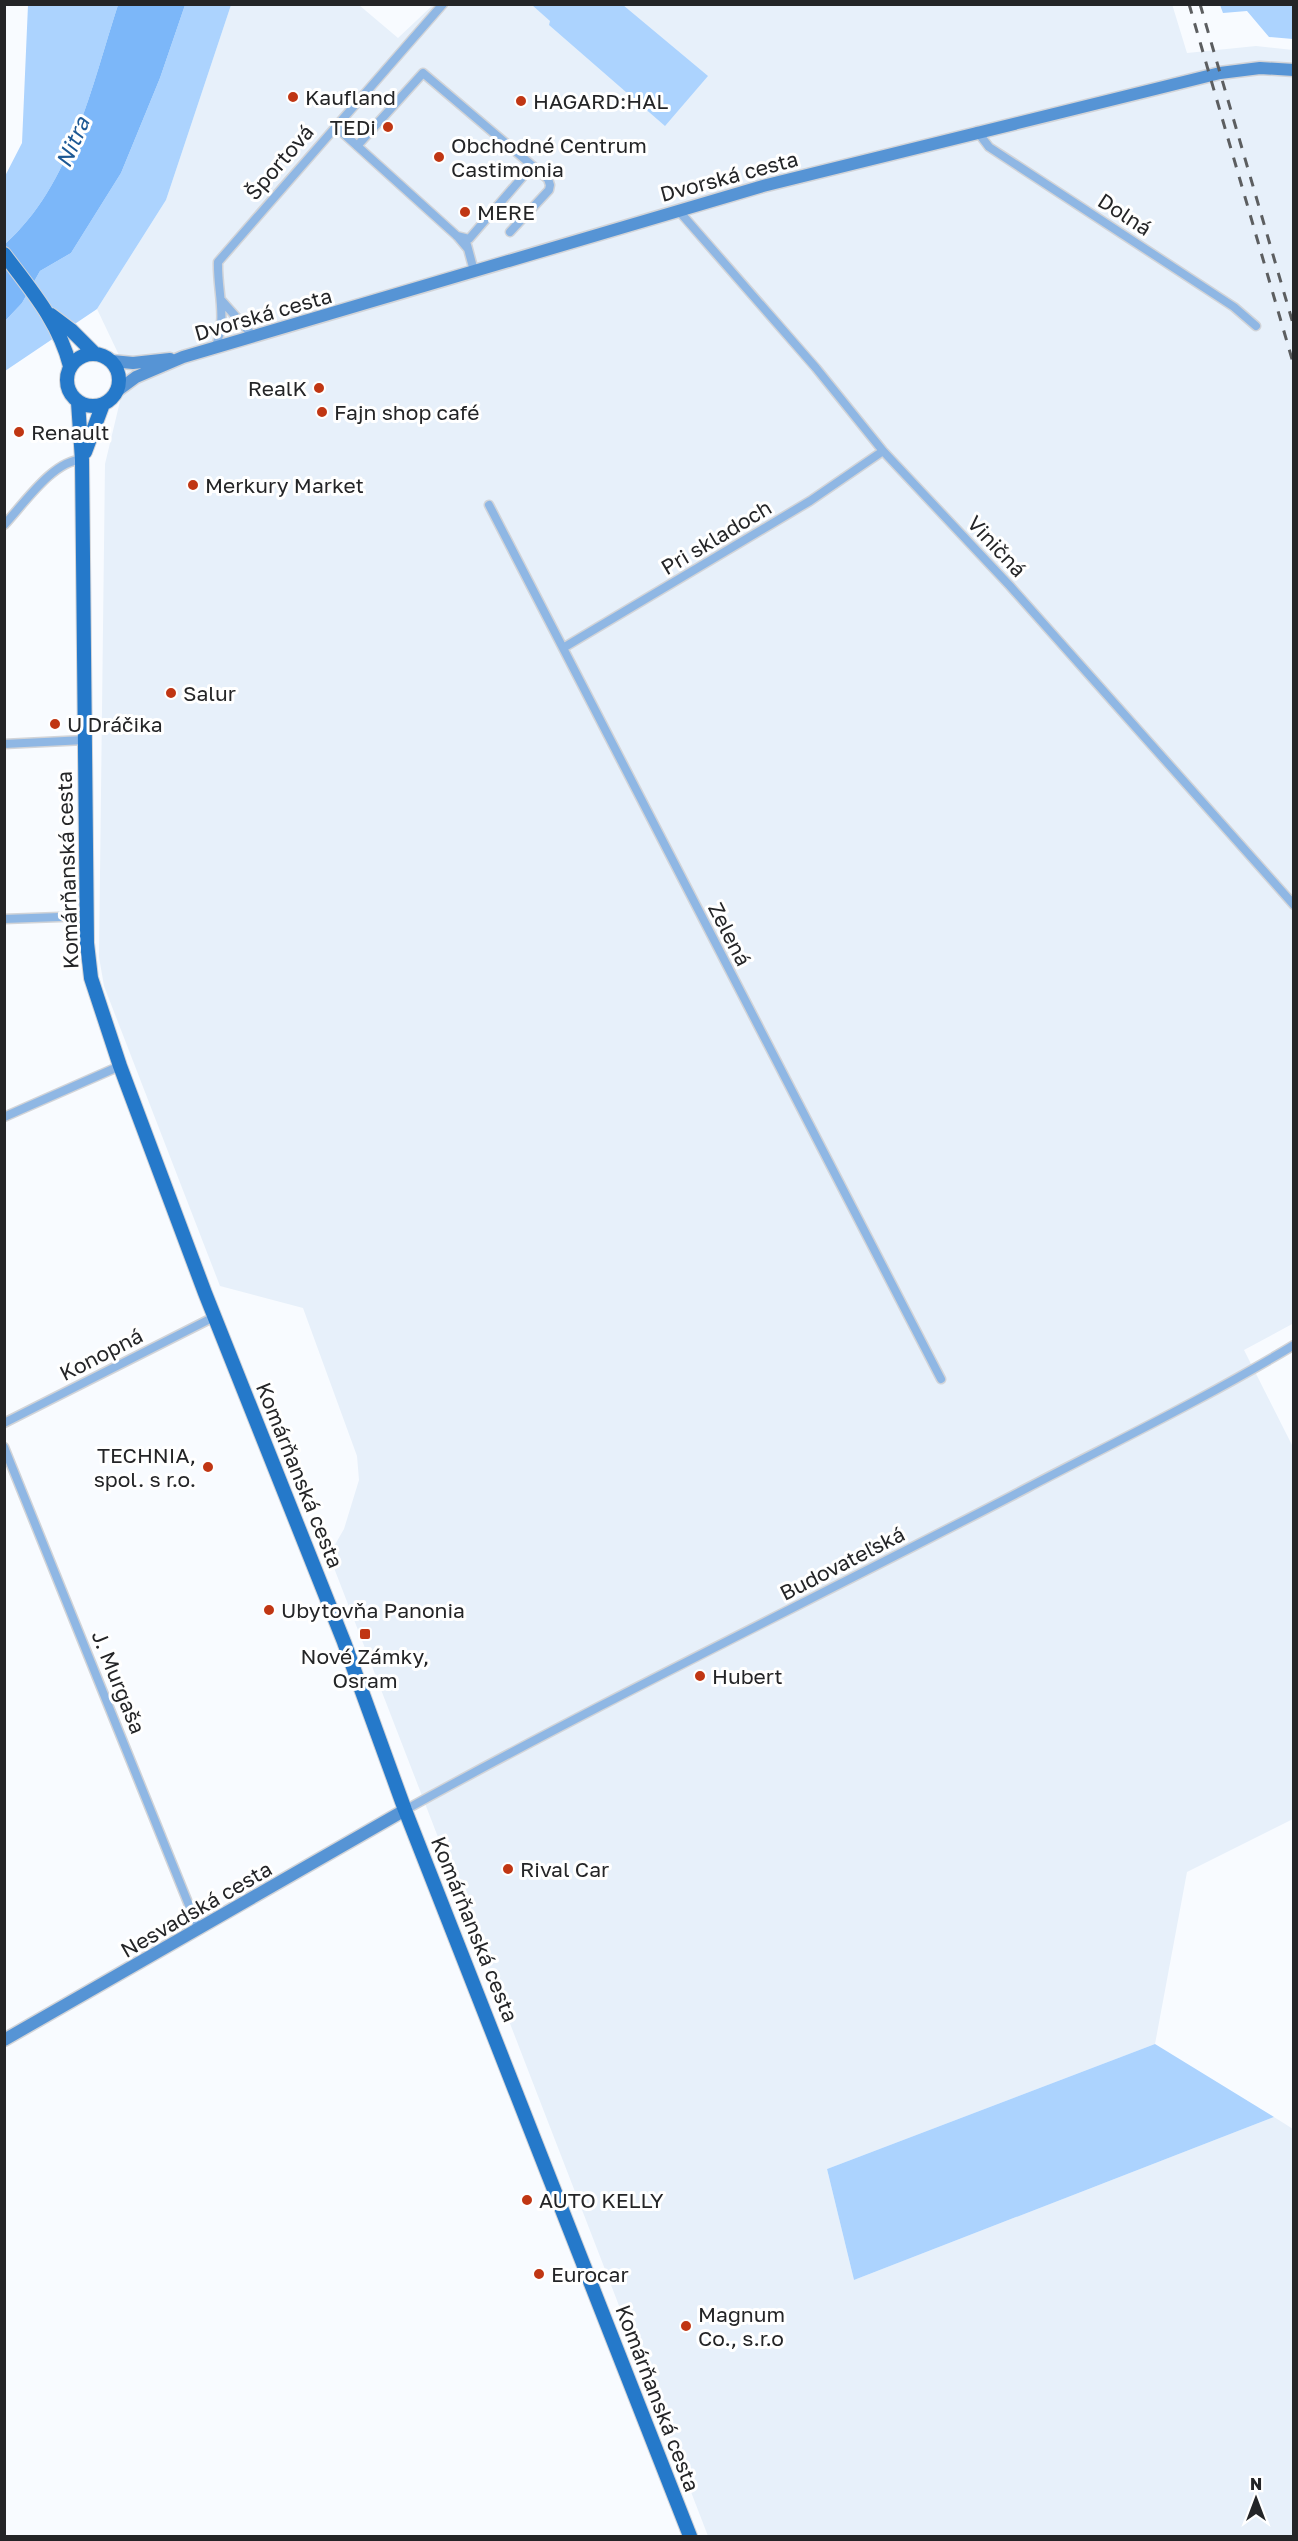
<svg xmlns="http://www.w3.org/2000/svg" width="1298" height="2541" font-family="'Golos Text',sans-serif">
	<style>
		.built { fill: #e7f0fa }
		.green { fill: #acd3fe }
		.water { fill: #7cb7f9 }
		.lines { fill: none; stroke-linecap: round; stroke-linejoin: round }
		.street-casing { stroke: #d2d4d8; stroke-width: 11 }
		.secondary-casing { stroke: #d2d4d8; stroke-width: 15 }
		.primary-casing { stroke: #d2d4d8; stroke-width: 16 }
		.street { stroke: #8fb7e4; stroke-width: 8 }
		.secondary { stroke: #5694d5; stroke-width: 12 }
		.primary { stroke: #2579ca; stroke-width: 14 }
		.rail { stroke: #5c5e60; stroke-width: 3; stroke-dasharray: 10 10; stroke-linecap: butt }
		.poi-dot { fill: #c03613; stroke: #fff; stroke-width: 2 }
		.labels { text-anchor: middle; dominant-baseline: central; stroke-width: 6; stroke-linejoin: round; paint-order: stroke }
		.poi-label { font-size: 21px; fill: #242527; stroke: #fff; text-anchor: start }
		.street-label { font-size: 21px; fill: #242527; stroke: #fff }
		.water-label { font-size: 22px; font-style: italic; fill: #1c5894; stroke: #fff }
	</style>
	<rect width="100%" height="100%" fill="#f8fbff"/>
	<!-- built -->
	<path class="built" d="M434,4H1172L1187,53L1256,46L1293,50L1294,1323L1244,1350L1293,1447V1819L1187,1872L1155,2044L827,2169L854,2280L1274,2117L1293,2129V2536H708L329,1555L344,1529L359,1480L357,1456L303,1308L220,1286L104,986L99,957L105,464L127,372L97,309L166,200L231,5H359L398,38Z"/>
	<!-- green -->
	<path class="green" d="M28,5H118C92,85 71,186 5,244L4,178L22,143Z
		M185,5H231L166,200L97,309L5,371V321L22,303L40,271L71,253L121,173L160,78Z
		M532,5H623L708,76L665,126L549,25L550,21Z
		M1220,5H1293V39L1269,37L1247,11L1223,13Z
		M1155,2044L1274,2117L854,2280L827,2169Z"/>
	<!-- water -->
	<path class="water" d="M118,5H185L160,78L121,173L71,253L40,271L22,303L5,321V244C71,186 92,85 118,5Z"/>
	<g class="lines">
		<defs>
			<path id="street" d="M335,126L457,236L468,249
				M977,131L989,147L1234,307L1256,326
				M357,146L423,73L548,179L550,185L549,190L510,232
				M678,210L816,368L883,451L1010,586L1294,905
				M457,236L469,239L532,166
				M467,245L474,271
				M222,301L254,337
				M215,348C228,318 217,291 218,262L443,4
				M489,505L941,1379
				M4,525C23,505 54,459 82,460
				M563,648L810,501L883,451
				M4,744L85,740
				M4,919L87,916
				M4,1117L120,1066
				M4,1423L214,1317
				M4,1447L199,1930
				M405,1810C610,1697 820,1596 1027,1488C1117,1441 1208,1397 1294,1345"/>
			<path id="secondary" d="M112,361L133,363L170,359
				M117,391L136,377L183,357L763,186L1220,73L1260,68L1294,70
				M4,2040L405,1810"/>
			<path id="primary" d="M4,254C31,290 59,322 70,366
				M51,315L71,330L94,353
				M67 380a26 26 0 1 1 52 0a26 26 0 1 1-52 0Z
				M78,402L82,460L87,943L91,978L120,1066L205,1293L344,1642L405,1810L690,2536
				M85,452L103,404"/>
		</defs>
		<!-- street casing -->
		<use href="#street" class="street-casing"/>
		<!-- secondary casing -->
		<use href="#secondary" class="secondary-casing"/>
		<!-- primary casing -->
		<use href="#primary" class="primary-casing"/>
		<!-- street -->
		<use href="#street" class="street"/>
		<!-- secondary -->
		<use href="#secondary" class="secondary"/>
		<!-- primary -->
		<use href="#primary" class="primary"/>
		<!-- rail -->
		<path class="rail" d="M1189,4L1294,366
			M1200,4L1294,327"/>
	</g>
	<!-- markers -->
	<g class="poi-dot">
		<circle cx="293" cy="97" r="6"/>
		<circle cx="521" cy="101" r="6"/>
		<circle cx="388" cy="127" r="6"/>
		<circle cx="439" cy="157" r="6"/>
		<circle cx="465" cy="212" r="6"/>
		<circle cx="319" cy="388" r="6"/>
		<circle cx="322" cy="412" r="6"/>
		<circle cx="19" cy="432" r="6"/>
		<circle cx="193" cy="485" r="6"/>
		<circle cx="171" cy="693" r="6"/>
		<circle cx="55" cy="724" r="6"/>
		<circle cx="208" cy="1467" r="6"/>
		<circle cx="269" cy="1610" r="6"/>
		<rect x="359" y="1628" width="12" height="12" rx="3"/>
		<circle cx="700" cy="1676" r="6"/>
		<circle cx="508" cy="1869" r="6"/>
		<circle cx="527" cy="2200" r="6"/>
		<circle cx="539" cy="2274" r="6"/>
		<circle cx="686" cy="2326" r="6"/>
	</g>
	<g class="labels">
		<!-- poi labels -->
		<g class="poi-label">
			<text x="305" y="97">Kaufland</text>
			<text x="533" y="101">HAGARD:HAL</text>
			<text x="376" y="127" text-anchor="end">TEDi</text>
			<text x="451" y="145">Obchodné Centrum<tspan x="451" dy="24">Castimonia</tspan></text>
			<text x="477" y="212">MERE</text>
			<text x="307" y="388" text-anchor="end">RealK</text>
			<text x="334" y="412">Fajn shop café</text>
			<text x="31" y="432">Renault</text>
			<text x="205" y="485">Merkury Market</text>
			<text x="183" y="693">Salur</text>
			<text x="67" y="724">U Dráčika</text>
			<text x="196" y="1455" text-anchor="end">TECHNIA,<tspan x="196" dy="24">spol. s r.o.</tspan></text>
			<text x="281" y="1610">Ubytovňa Panonia</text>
			<text x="365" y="1656" text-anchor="middle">Nové Zámky,<tspan x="365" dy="24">Osram</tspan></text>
			<text x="712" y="1676">Hubert</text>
			<text x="520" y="1869">Rival Car</text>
			<text x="539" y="2200">AUTO KELLY</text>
			<text x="551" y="2274">Eurocar</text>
			<text x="698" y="2314">Magnum<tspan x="698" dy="24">Co., s.r.o</tspan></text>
		</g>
		<!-- street labels -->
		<g class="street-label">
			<text transform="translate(279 162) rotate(-49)">Športová</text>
			<text transform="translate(729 176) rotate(-15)">Dvorská cesta</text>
			<text transform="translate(1125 214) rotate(33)">Dolná</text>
			<text transform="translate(263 314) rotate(-16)">Dvorská cesta</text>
			<text transform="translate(716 537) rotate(-31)">Pri skladoch</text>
			<text transform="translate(997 546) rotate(47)">Viničná</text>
			<text transform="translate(67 870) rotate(-92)">Komárňanská cesta</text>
			<text transform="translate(730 934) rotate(63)">Zelená</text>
			<text transform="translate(101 1354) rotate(-27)">Konopná</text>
			<text transform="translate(300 1475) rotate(68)">Komárňanská cesta</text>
			<text transform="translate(842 1563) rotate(-27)">Budovateľská</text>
			<text transform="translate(119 1682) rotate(68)">J. Murgaša</text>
			<text transform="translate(196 1909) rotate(-30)">Nesvadská cesta</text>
			<text transform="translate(475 1929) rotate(68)">Komárňanská cesta</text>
			<text transform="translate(658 2398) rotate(69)">Komárňanská cesta</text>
		</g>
		<!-- water labels -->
		<g class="water-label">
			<text transform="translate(72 142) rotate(-67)">Nitra</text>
		</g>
	</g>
	<!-- border -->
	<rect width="1298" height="2541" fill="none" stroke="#242527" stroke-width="12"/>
	<!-- north arrow -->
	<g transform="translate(1256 2499)" stroke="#ffffff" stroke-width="4.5" paint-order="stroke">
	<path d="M0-4.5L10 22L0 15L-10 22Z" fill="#242527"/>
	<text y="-9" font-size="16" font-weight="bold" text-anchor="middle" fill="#242527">N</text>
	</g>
</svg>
